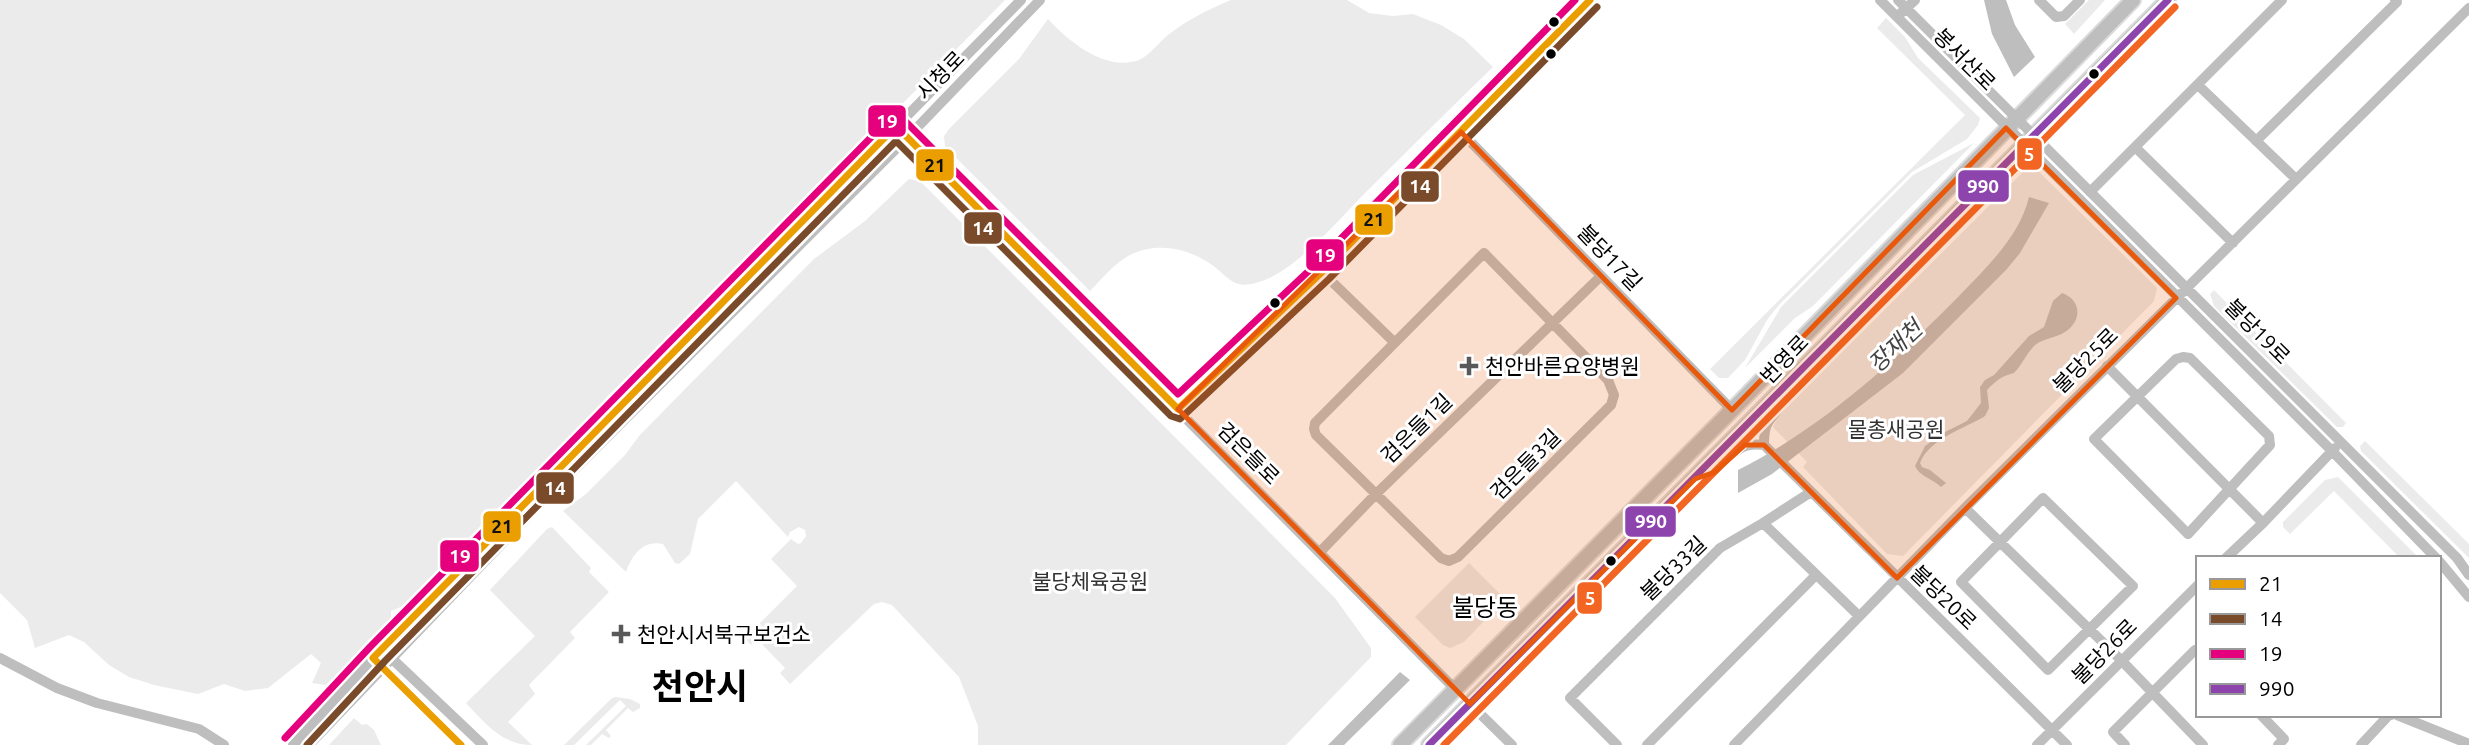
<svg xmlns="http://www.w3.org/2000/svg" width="2469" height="745" font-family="Ubuntu,'Noto Sans KR',sans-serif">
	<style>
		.green { fill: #ebebeb }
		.water { fill: #bebebe }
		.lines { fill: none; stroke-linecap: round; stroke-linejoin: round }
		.major-casing { stroke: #dbdbdb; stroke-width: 18 }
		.minor { stroke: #bebebe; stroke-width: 10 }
		.major { stroke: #bebebe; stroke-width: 14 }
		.bus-1-casing { stroke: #fff; stroke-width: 12 }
		.bus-2-casing { stroke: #fff; stroke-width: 12 }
		.bus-3-casing { stroke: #fff; stroke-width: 12 }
		.bus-4-casing { stroke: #fff; stroke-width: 12 }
		.bus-5-casing { stroke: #fff; stroke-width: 12 }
		.bus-1 { stroke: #eb9e00; stroke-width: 7 }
		.bus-2 { stroke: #7a4b2a; stroke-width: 7 }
		.bus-3 { stroke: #e5007d; stroke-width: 7 }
		.bus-4 { stroke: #8e44ad; stroke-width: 7 }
		.bus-5 { stroke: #f26522; stroke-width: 7 }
		.marked { fill: #e8590c; fill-opacity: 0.2; stroke: #e8590c; stroke-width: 5; stroke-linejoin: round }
		.bus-dot { fill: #000; stroke: #fff; stroke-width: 2.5 }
		.poi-dot { fill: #595959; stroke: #fff; stroke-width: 2.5 }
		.labels { text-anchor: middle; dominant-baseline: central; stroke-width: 6; stroke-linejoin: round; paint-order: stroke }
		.street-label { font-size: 21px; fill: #000; stroke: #fff }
		.poi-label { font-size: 21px; fill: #000; stroke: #fff; text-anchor: start }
		.park-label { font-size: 21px; fill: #323232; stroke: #fff }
		.water-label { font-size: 23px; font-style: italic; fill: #434343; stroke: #fff }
		.quarter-label { font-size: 24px; fill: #000; stroke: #fff }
		.town-label { font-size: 35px; font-weight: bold; fill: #000; stroke: #fff }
		.line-badge { stroke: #fff; stroke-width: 2.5 }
		.badge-label { font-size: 19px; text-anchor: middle; font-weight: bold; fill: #fff }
		.pale-badge-label { font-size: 19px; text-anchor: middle; font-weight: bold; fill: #111 }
	</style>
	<rect width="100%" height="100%" fill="#fff"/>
	<!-- green -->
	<path class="green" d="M0,0H1005L646,363C619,383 595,406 578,436L408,604L391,611V620L326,685L312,683L321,663L311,654L268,688L245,691L224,684L198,694L154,685L129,677L109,665L84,642L69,635L35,648L27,620L0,593Z
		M1231,0H1347L1369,13L1393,16L1413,14L1441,25L1464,39L1493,67C1449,110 1406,152 1363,195C1338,221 1300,265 1267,279C1231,294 1231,276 1206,261C1182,246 1150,242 1125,258C1112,266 1101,280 1090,291L945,147L944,136L949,129L1019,59L1048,19C1069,42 1106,72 1139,60C1150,55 1159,42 1168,35C1187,20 1209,9 1231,0Z
		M2089,0H2105L2074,34L2065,24Z
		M1886,18L1905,37L1918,58L1980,118L1978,125L1967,139L1912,172L1778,306L1767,320L1745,360L1728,378H1719L1710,369L1965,115L1877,28Z
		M1974,143L1813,306L1795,318L1745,368L1781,307L1913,175Z
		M2031,164L2157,288L2154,301L1903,556L1887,554L1803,467L1807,462L1773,427L1779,415Z
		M909,179L920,181L1335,598L1371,648V657L1286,745H978V726L959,677L892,605L882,602L874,604L790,684L780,673L785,668L757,639L751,645L745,638L797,586L771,559L791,539L798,544L801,543L806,536L805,530L799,527L790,532L788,537L736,481L698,519L690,554L679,564L675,563L663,544C643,540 632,555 626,572L563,511L586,494L625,455L639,436L688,386L814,259L865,221Z
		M2214,290L2346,423L2343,427H2337L2214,306L2210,294Z
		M2365,441L2469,544V558L2361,451L2360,446Z
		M2338,477L2419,558H2400L2334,491L2290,534L2283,527V522L2325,480Z
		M552,527L591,568L589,572L609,592L570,632L575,638L529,685L535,694L508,722L532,745C502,745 485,723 466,703L535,636L490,590L547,529Z
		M1469,563L1505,599L1464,642L1450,648L1443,645L1415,617Z
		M615,697L630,699L640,704V708L633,712L628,708L606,730L611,736L609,738L602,734L591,745H586L626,706L620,700L574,745H564L611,699Z
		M354,718L362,725L367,724L374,730L381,745H329Z"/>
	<!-- water -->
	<path class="water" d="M1984,0H2006L2015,25L2035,57L2014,77L1992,34Z
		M2029,197L2049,203L2020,253L2006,270L1903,373L1772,474L1738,493V470C1823,427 1893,363 1959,296C1986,268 2020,236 2029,197Z
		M2062,293C2082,300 2082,321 2065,332C2056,338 2043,338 2034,346C2026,354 2022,365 2014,373C2001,376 1996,381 1987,390L1989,408L1985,416C1964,429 1930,438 1920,463L1922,467L1930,470L1946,483L1941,487C1933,479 1919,476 1915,466L1925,446L1945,432L1967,421L1981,403L1980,387L1985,380L1994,375L2029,336L2044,327L2053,301Z
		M1400,672L1410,680L1344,745H1328Z"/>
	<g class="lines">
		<defs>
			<path id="major" d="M1400,745L1732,410L2133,0
				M1429,745L2168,0"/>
		</defs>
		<!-- major casing -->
		<use href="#major" class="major-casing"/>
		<!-- minor -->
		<path class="minor" d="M1880,0L2332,451L2436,558
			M1898,0L2457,558L2469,575
			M2039,0L2056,17L2064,16L2080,0
			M1901,13L1915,0
			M2198,85L2296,179
			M1461,132L1732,410
			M902,133L1455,689
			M2256,141L2397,2L2395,0
			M2135,147L2233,243
			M2090,192L2282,0
			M1484,253L1608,380L1614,395L1611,405L1458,557L1449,561L1441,558L1316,435L1314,429L1315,423Z
			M1322,272L1394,342
			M2183,357L2190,358L2269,436L2270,445L2188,534L2094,439L2176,359Z
			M2107,366L2263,523
			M1178,409L1322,272L1590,0
			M1764,445C1764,419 1770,423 1781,404C1785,397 1788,390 1792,383
			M1695,479C1702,476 1711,475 1716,470C1736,455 1736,442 1764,445L2067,745
			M2043,498L2133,586L2048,670L1961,582Z
			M1965,508L2122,661L2203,745
			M1763,523L1811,492
			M1320,552L1376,494L1601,276
			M2226,558L2263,523L2335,448
			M2439,561L2469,597
			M386,653L483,745
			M0,658L57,688L97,703L199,729L224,745
			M377,663L461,745
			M1470,704L1512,745
			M2261,715L2284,739L2278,745
			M2397,715L2469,744
			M293,745L377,654L1021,0
			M309,745L541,503L907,138L1040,0
			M1617,745L1570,698L1720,548L1763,523L1859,616
			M1647,745L1816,575
			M1734,745L1965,508L2469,8
			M2037,745L2198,585
			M2125,745L2113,732L2195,650L2198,653
			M2361,745L2388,716L2391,715"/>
		<!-- major -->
		<use href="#major" class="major"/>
		<defs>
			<path id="bus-1" d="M461,745L373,658L896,126L1178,409L1322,272L1590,0"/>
			<path id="bus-2" d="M307,745L385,661L896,141L1171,416L1180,419L1329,279L1597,7"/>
			<path id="bus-3" d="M285,738L370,647L891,117L897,116L903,119L1178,394L1315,265L1575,0"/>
			<path id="bus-4" d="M1429,745L2168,0"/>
			<path id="bus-5" d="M1444,745L2175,7"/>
		</defs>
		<!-- bus-1 casing -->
		<use href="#bus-1" class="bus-1-casing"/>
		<!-- bus-2 casing -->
		<use href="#bus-2" class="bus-2-casing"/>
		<!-- bus-3 casing -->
		<use href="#bus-3" class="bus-3-casing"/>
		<!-- bus-4 casing -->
		<use href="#bus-4" class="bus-4-casing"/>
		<!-- bus-5 casing -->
		<use href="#bus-5" class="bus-5-casing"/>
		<!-- bus-1 -->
		<use href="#bus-1" class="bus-1"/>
		<!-- bus-2 -->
		<use href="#bus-2" class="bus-2"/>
		<!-- bus-3 -->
		<use href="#bus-3" class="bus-3"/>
		<!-- bus-4 -->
		<use href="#bus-4" class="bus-4"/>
		<!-- bus-5 -->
		<use href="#bus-5" class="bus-5"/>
	</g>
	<!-- marked area -->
	<path class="marked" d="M2006,128L2176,298L1897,578L1764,445H1745L1715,472L1695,479L1470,704L1178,409L1461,132L1732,410Z"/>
	<!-- markers -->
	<g class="bus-dot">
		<circle cx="1554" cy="22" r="6"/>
		<circle cx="1551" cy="54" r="6"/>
		<circle cx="2094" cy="74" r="6"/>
		<circle cx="1275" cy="303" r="6"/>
		<circle cx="1611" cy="561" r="6"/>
	</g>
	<g class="poi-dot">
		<path d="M1465.5 355.5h7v7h7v7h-7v7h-7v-7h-7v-7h7z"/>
		<path d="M617.5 623.5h7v7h7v7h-7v7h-7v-7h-7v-7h7z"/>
	</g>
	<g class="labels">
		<!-- street labels -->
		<g class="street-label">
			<text transform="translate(1965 59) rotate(45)">봉서산로</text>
			<text transform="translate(940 75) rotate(-46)">시청로</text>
			<text transform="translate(1610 257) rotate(46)">불당17길</text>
			<text transform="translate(2258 331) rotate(45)">불당19로</text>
			<text transform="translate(1784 359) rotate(-46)">번영로</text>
			<text transform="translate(2085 360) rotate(-45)">불당25로</text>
			<text transform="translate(1416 428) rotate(-44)">검은들1길</text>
			<text transform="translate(1249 453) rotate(45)">검은들로</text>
			<text transform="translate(1525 464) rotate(-45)">검은들3길</text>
			<text transform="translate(1673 568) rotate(-44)">불당33길</text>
			<text transform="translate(1944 597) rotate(44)">불당20로</text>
			<text transform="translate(2104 651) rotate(-45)">불당26로</text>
		</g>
		<!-- poi labels -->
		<g class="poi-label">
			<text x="1485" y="366">천안바른요양병원</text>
			<text x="637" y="634">천안시서북구보건소</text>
		</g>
		<!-- park labels -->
		<g class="park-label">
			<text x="1896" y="429">물총새공원</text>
			<text x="1090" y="581">불당체육공원</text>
		</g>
		<!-- water labels -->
		<g class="water-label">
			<text transform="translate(1895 346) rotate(-43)">장재천</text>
		</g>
		<!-- quarter labels -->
		<g class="quarter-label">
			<text x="1485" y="607">불당동</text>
		</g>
		<!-- town labels -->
		<g class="town-label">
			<text x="700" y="686">천안시</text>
		</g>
	</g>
	<g class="line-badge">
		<rect x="867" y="104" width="40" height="34" rx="7" fill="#e5007d"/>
		<rect x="2016" y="137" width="27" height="34" rx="7" fill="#f26522"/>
		<rect x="915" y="148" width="40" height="34" rx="7" fill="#eb9e00"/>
		<rect x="1957" y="169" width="53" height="34" rx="7" fill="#8e44ad"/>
		<rect x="1400" y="170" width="40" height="33" rx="7" fill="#7a4b2a"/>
		<rect x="1354" y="203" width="40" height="33" rx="7" fill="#eb9e00"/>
		<rect x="963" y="211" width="40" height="34" rx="7" fill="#7a4b2a"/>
		<rect x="1305" y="238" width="40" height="34" rx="7" fill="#e5007d"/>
		<rect x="535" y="471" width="40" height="34" rx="7" fill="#7a4b2a"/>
		<rect x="1624" y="505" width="53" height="33" rx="7" fill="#8e44ad"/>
		<rect x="482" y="510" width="40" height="33" rx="7" fill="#eb9e00"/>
		<rect x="439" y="539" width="41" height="34" rx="7" fill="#e5007d"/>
		<rect x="1576" y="581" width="27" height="34" rx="7" fill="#f26522"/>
	</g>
	<g class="badge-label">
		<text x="887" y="128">19</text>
		<text x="2029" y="161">5</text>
		<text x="1983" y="193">990</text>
		<text x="1420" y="193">14</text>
		<text x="983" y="235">14</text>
		<text x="1325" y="262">19</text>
		<text x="555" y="495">14</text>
		<text x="1651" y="528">990</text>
		<text x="460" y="563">19</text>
		<text x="1590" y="605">5</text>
	</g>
	<g class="pale-badge-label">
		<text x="935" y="172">21</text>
		<text x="1374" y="226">21</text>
		<text x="502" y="533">21</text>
	</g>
	<!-- legend -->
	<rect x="2196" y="556" width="245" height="161" fill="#ffffff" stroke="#999999" stroke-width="2"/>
	<rect x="2210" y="579" width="35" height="10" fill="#eb9e00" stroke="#999999" stroke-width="2"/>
	<text x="2259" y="591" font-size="21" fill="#000000">21</text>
	<rect x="2210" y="614" width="35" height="10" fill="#7a4b2a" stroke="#999999" stroke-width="2"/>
	<text x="2259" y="626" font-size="21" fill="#000000">14</text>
	<rect x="2210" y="649" width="35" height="10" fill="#e5007d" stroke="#999999" stroke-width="2"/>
	<text x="2259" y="661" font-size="21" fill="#000000">19</text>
	<rect x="2210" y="684" width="35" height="10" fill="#8e44ad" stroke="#999999" stroke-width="2"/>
	<text x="2259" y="696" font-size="21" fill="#000000">990</text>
</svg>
